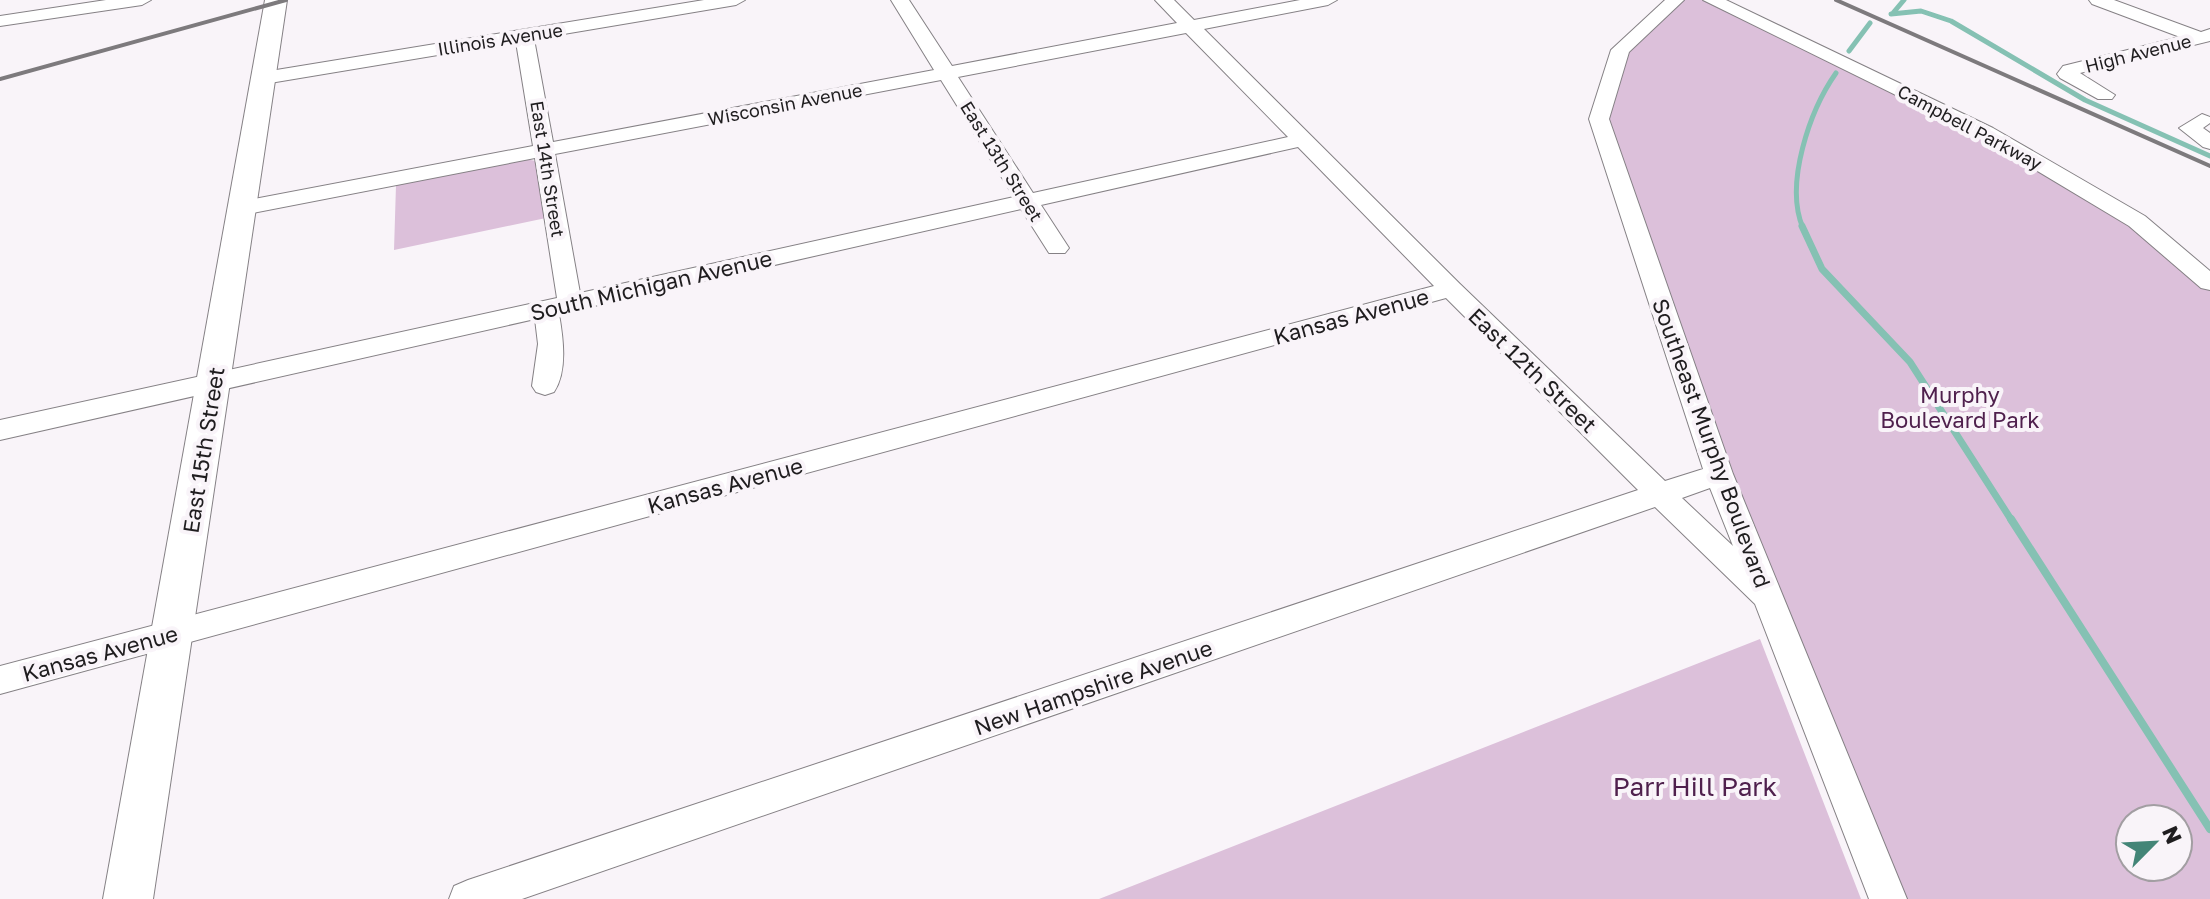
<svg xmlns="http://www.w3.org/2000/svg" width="2210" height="899" font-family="'Golos Text',sans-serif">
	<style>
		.green { fill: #dcc0da; fill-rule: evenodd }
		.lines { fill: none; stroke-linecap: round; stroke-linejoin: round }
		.stream-far2 { stroke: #85c1b3; stroke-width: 5 }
		.stream-far1 { stroke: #85c1b3; stroke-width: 7 }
		.stream { stroke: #85c1b3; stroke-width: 8 }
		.minor-casing { stroke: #858185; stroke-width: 2 }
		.major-casing { stroke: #858185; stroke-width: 2 }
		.minor { fill: #fff; fill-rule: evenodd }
		.major { fill: #fff; fill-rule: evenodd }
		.rail { stroke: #7d7a7d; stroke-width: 4 }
		.labels { text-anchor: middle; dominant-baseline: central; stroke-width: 8; stroke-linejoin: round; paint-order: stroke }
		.far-street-label { font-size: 18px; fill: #1f1d1f; stroke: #f9f4f9 }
		.street-label { font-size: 22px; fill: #1f1d1f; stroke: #f9f4f9 }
		.park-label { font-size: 22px; fill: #4f204d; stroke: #f9f4f9 }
		.near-park-label { font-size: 26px; fill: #4f204d; stroke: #f9f4f9 }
	</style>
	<rect width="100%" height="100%" fill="#f9f4f9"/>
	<!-- green -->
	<path class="green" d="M1675,0H1712L1986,132L2137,221L2210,283V899H1888L1599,119L1620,50ZM2130,819H2178V867H2130Z
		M525,159L536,161L546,218L394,250L396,185Z
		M1760,639L1861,899H1099Z"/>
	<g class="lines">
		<!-- stream-far2 -->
		<path class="stream-far2" d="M1893,13L1904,0
			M1891,14L1921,11L1951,21L2085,100L2210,156
			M1849,51L1870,23
			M1803,228C1784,184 1810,110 1836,73"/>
		<!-- stream-far1 -->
		<path class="stream-far1" d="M1802,226L1822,269L1910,362L2012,521"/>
		<!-- stream -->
		<path class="stream" d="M2011,519L2210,829"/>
		<defs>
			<path id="minor" d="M106,0H151L142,5L0,26V16Z
				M704,0H745L736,5L534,39L553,142L934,70L891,0H909L952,66L1177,23L1155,0H1174L1194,20L1300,0H1337L1328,5L1204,29L1460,284L1665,481L1703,469L1589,119L1611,50L1665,0H1684L1629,52L1609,119L1733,474L1907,899H1869L1755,604L1655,507L522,899H449L454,886L468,880L1638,490L1446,298L0,694V666L1434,286L1298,147L1041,205L1069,248L1065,253H1049L1021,209L559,314C563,337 568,371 554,392L545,395L536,392L532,386L538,344L535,319L0,440V420L557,298L535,158L243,215L232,208L243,201L533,146L516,42L264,84L254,78L264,72ZM1186,33L1288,137L1033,193L958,77ZM941,80L1014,197L580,293L555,154ZM1710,488L1733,546L1682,498Z
				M1703,0H1726L1993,128L2145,216L2210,271V290L2201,288L2129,226L1979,136Z
				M2089,0H2114L2201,32L2210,29V41L2080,73L2115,95L2112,99H2098L2060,78L2057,74L2063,66L2180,37L2092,4Z
				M2202,114L2210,117V123L2203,128L2210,133V149L2203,147L2179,128Z"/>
			<path id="major" d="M265,0H287L153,899H103Z"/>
		</defs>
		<!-- minor casing -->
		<use href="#minor" class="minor-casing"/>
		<!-- major casing -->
		<use href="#major" class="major-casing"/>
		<!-- minor -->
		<use href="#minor" class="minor"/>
		<!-- major -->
		<use href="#major" class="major"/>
		<!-- rail -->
		<path class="rail" d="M1836,0L2210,166
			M0,79L286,0"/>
	</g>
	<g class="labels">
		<!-- far-street labels -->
		<g class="far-street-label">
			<text transform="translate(500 39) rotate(-9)">Illinois Avenue</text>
			<text transform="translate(2138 53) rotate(-14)">High Avenue</text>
			<text transform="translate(785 104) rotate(-11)">Wisconsin Avenue</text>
			<text transform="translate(1970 127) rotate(28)">Campbell Parkway</text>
			<text transform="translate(1002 161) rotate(58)">East 13th Street</text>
			<text transform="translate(548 169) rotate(81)">East 14th Street</text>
		</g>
		<!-- street labels -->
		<g class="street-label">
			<text transform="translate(651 285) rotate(-13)">South Michigan Avenue</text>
			<text transform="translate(1351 316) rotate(-15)">Kansas Avenue</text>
			<text transform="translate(1533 370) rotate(44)">East 12th Street</text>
			<text transform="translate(1712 443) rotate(70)">Southeast Murphy Boulevard</text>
			<text transform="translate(203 450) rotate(-81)">East 15th Street</text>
			<text transform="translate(725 485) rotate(-15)">Kansas Avenue</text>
			<text transform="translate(100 653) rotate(-15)">Kansas Avenue</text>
			<text transform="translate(1093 687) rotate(-19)">New Hampshire Avenue</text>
		</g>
		<!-- park labels -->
		<g class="park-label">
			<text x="1960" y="394">Murphy<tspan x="1960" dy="25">Boulevard Park</tspan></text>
		</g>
		<!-- near-park labels -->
		<g class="near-park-label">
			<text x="1695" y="786">Parr Hill Park</text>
		</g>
	</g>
	<!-- north arrow -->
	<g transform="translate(2154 843) rotate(66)"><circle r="38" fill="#f9f4f9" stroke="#a29ea2" stroke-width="2"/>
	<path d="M0-6L14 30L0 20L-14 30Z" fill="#438577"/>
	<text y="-12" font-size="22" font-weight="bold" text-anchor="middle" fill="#1f1d1f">N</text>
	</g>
</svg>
